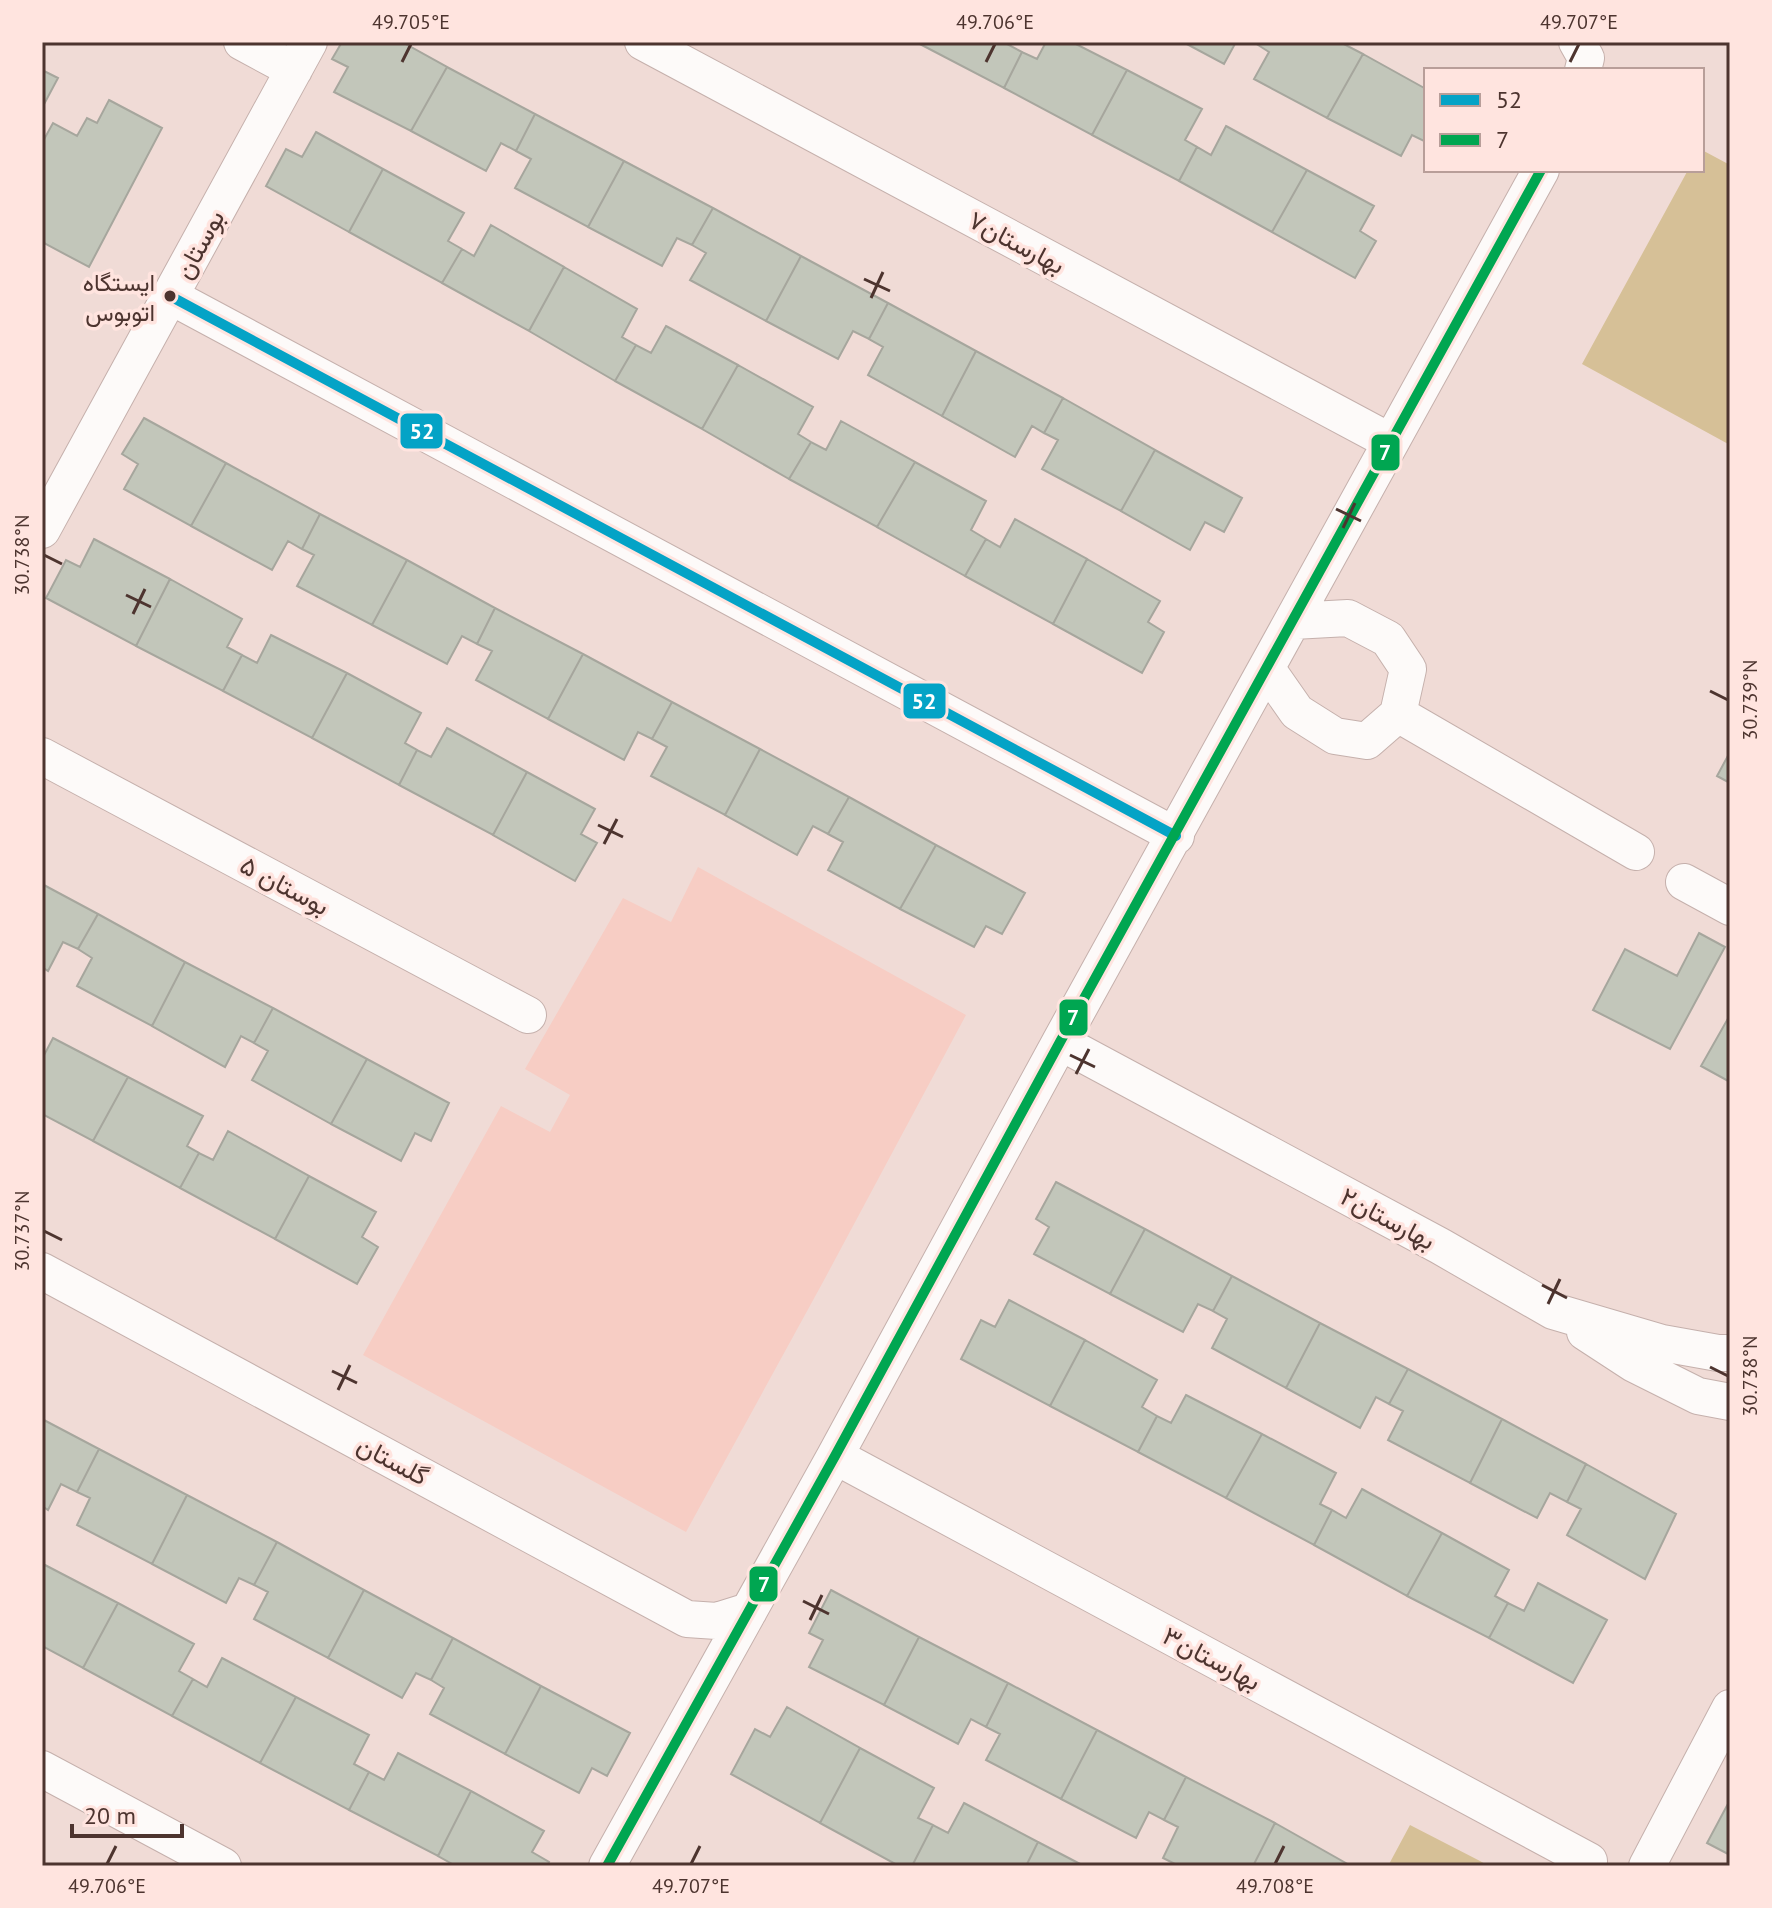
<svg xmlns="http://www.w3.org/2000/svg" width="1772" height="1908" font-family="'PT Sans',Vazirmatn,sans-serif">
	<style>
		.built { fill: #f7cdc4 }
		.green { fill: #d6c097 }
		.building { fill: #c2c6ba; stroke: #a6a69d; stroke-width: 2 }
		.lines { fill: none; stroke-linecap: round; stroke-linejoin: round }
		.minor-casing { stroke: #c5b0ac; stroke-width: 38 }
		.minor { stroke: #fdfaf9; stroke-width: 36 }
		.bus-1-casing { stroke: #ffe4df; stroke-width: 16 }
		.bus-2-casing { stroke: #ffe4df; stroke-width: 16 }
		.bus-1 { stroke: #04a3c6; stroke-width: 10 }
		.bus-2 { stroke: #00a651; stroke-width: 10 }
		.ticks { fill: none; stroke: #4d342f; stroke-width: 3 }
		.bus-dot { fill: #4d342f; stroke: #ffe4df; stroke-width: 3 }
		.labels { text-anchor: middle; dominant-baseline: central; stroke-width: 7; stroke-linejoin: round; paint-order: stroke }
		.bus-label { font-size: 24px; fill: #4d342f; stroke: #ffe4df; text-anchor: end }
		.street-label { font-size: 26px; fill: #4d342f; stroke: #ffe4df }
		.line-badge { stroke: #ffe4df; stroke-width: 3 }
		.badge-label { font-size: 22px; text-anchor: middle; font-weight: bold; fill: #fff }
		.neatline { fill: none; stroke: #4d342f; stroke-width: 3 }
		.ticks-label { font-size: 20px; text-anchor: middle; fill: #4d342f }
	</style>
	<rect width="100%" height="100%" fill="#f0dbd6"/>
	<!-- built -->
	<path class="built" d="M698,867L966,1015L823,1282L686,1532L363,1355L501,1106L550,1132L570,1095L525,1069L623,898L671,922Z"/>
	<!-- green -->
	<path class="green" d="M1702,150L1730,165V445L1582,364L1688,170H1702Z
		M1410,1825L1480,1861L1489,1866H1388Z"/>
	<!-- building -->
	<path class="building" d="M342,42H402L447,67L411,131L334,92L348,67L332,59Z
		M916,42H1008L1007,44L1022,52L1004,88Z
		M1046,42H1072L1127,70L1092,135L1004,88L1022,52L1037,59Z
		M1183,42H1236L1224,64Z
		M1255,42H1340L1363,54L1327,118L1254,79L1269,52L1255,43Z
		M1363,54L1426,89V142L1412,135L1401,156L1327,118Z
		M447,67L535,114L516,151L501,143L486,171L411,131Z
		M42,70L58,78L42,108Z
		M1127,70L1202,109L1185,140L1197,147L1179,181L1092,135Z
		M109,100L162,128L89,267L42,242V143L53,123L77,136L87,118L97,123Z
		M535,114L624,161L588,227L515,188L531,159L516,151Z
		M1226,126L1307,170L1272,232L1179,181L1197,147L1211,155Z
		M316,132L383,169L349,232L266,186L286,149L302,157Z
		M624,161L713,208L692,245L677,238L662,266L588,227Z
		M383,169L464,213L448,241L462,249L442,283L349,232Z
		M1307,170L1374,206L1360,231L1376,241L1355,278L1272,232Z
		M713,208L801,256L766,321L690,280L706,253L692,245Z
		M491,225L564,267L529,331L442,283L462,249L474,256Z
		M801,256L888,303L869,339L853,331L838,359L766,321Z
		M564,267L637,309L622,337L636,345L615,381L529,331Z
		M888,303L976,351L942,416L868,375L883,347L869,339Z
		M666,326L738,365L702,429L615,381L636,345L651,353Z
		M976,351L1063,398L1044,433L1032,426L1015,457L942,416Z
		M738,365L813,407L798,434L811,442L789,479L702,429Z
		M1063,398L1155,450L1121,511L1042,469L1058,440L1044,433Z
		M144,418L226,463L191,526L124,489L138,464L122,454Z
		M841,421L915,462L877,527L789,479L811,442L826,450Z
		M1155,450L1242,498L1224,532L1205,522L1190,550L1121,511Z
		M915,462L986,501L971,530L986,539L965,576L877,527Z
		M226,463L320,514L302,549L288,541L272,570L191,526Z
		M320,514L407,560L372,625L297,586L314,555L302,549Z
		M1015,519L1087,559L1053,624L965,576L986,539L1000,547Z
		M94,539L170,579L136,646L46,598L66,560L80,567Z
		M1087,559L1160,601L1148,622L1164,632L1142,673L1053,624Z
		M407,560L495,608L477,644L462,636L447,664L372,625Z
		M170,579L242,619L227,647L242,655L223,691L136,646Z
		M495,608L583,654L548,719L476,680L492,651L477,644Z
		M271,635L347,673L312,738L223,691L242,655L257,663Z
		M583,654L672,702L652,739L638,732L624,760L548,719Z
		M347,673L421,713L405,743L417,750L399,785L312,738Z
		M672,702L760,749L725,815L651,776L667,747L652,739Z
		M447,728L527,772L493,835L399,785L417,750L431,757Z
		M760,749L849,797L828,834L813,826L797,855L725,815Z
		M1730,752V783L1717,776Z
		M527,772L595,809L581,834L597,843L575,881L493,835Z
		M849,797L936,845L900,909L828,870L843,842L828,834Z
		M936,845L1025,893L1002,934L986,926L974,947L900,909Z
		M42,884L98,914L78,949L63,942L48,971L42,967Z
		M98,914L185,962L152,1026L77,986L92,958L78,949Z
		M1699,933L1725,947L1670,1049L1593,1010L1625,949L1677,976Z
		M185,962L273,1008L254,1043L241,1036L225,1067L152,1026Z
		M273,1008L367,1059L331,1124L252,1080L268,1051L254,1043Z
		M1730,1015V1082L1701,1066Z
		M53,1038L128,1077L93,1141L42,1114V1059Z
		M367,1059L449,1103L431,1141L415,1133L401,1161L331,1124Z
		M128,1077L203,1116L187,1146L199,1153L180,1188L93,1141Z
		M228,1131L309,1176L275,1239L180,1188L199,1153L213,1160Z
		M309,1176L376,1212L362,1237L378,1247L357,1284L275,1239Z
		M1056,1182L1145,1229L1110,1294L1034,1254L1049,1227L1036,1219Z
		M1145,1229L1232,1276L1213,1311L1198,1304L1183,1332L1110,1294Z
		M1232,1276L1320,1323L1286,1388L1212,1348L1227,1319L1213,1311Z
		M1009,1300L1085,1340L1050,1406L961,1359L981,1320L995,1327Z
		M1320,1323L1408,1369L1389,1404L1376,1397L1360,1428L1286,1388Z
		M1085,1340L1157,1380L1142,1407L1157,1416L1138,1452L1050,1406Z
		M1408,1369L1502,1419L1470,1483L1388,1440L1403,1411L1389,1404Z
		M1186,1395L1262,1434L1226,1498L1138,1452L1157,1416L1171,1423Z
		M42,1419L99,1449L77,1492L61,1484L48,1510L42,1506Z
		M1502,1419L1586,1464L1567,1502L1550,1493L1537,1518L1470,1483Z
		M1262,1434L1336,1473L1320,1504L1332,1510L1314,1545L1226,1498Z
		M99,1449L187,1495L152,1564L77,1525L90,1498L77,1492Z
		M1586,1464L1676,1514L1645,1579L1567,1535L1581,1509L1567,1502Z
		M1362,1489L1442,1533L1407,1596L1314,1545L1332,1510L1346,1518Z
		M187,1495L277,1542L254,1585L239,1578L226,1603L152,1564Z
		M1442,1533L1509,1570L1495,1596L1508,1603L1489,1638L1407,1596Z
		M277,1542L364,1590L328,1658L254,1619L268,1592L254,1585Z
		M45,1565L118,1603L83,1668L42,1646V1571Z
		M1538,1583L1607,1620L1573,1683L1489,1638L1508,1603L1524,1611Z
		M364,1590L453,1638L431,1680L416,1673L402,1698L328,1658Z
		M831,1590L919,1637L884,1705L809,1667L823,1640L809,1633Z
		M118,1603L194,1644L179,1671L193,1679L172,1716L83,1668Z
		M919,1637L1008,1683L986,1727L971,1719L958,1744L884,1705Z
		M453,1638L541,1686L505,1754L430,1714L444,1688L431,1680Z
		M222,1658L296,1697L260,1763L172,1716L193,1679L207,1687Z
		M1008,1683L1097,1730L1061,1799L986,1760L1000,1734L986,1727Z
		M541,1686L630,1733L607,1776L592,1768L579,1793L505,1754Z
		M296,1697L369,1735L354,1764L369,1772L349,1810L260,1763Z
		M787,1707L860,1748L820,1823L731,1774L755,1729L770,1737Z
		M1097,1730L1186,1777L1164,1820L1149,1812L1136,1838L1061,1799Z
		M860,1748L934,1788L918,1818L933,1825L912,1866H899L820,1823Z
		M398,1753L471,1791L438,1856L349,1810L369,1772L384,1780Z
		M1186,1777L1275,1823L1253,1866H1179L1163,1858L1178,1827L1164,1820Z
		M471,1791L544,1831L532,1852L549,1862L547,1866H456L438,1856Z
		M1730,1800V1855L1707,1843Z
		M964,1803L1038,1842L1026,1866H912L933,1825L948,1833Z
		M1275,1823L1351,1866H1253Z
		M1038,1842L1084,1866H1026Z"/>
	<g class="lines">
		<defs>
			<path id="minor" d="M242,42L294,70
				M643,42L1391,442
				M1577,42L1586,58L1583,70
				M170,296L1176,836
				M42,530L309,42
				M1267,669L1297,712L1335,736L1367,741L1398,714L1408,669L1388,639L1348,618L1293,621
				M1398,714L1636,852
				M42,756L528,1015
				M1684,882L1730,907
				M1060,1042L1440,1246L1553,1311L1662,1343L1718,1353H1730
				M42,1271L687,1619L717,1621L749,1611
				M1585,1332L1634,1364L1698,1396L1730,1402
				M835,1456L1589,1861
				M42,1769L223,1866
				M607,1866L835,1456L1060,1042L1541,170
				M1647,1866L1730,1708"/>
		</defs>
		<!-- minor casing -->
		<use href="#minor" class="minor-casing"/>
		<!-- minor -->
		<use href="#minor" class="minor"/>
		<defs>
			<path id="bus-1" d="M170,296L1176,836"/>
			<path id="bus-2" d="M607,1866L835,1456L1060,1042L1541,170"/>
		</defs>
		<!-- bus-1 casing -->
		<use href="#bus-1" class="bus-1-casing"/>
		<!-- bus-2 casing -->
		<use href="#bus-2" class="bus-2-casing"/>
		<!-- bus-1 -->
		<use href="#bus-1" class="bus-1"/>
		<!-- bus-2 -->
		<use href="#bus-2" class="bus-2"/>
	</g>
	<!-- ticks -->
	<path class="ticks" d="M402,62L411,44M986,62L995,44M1570,62L1579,44M864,279L890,291M871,298L883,272M1336,509L1361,521M1343,528L1355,503M44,555L62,564M126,595L151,607M133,614L145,589M1710,691L1728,700M598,825L623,837M604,844L617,819M1070,1055L1095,1067M1076,1074L1089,1049M44,1231L62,1240M1542,1285L1567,1298M1548,1304L1560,1279M1710,1367L1728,1376M332,1371L357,1383M338,1390L350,1365M803,1601L829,1614M810,1620L822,1595M107,1864L116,1846M691,1864L700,1846M1275,1864L1284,1846"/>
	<!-- markers -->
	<circle class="bus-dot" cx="170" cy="296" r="7"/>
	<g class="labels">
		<!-- bus labels -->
		<g class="bus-label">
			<text x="155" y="282">ایستگاه<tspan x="155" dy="30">اتوبوس</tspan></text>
		</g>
		<!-- street labels -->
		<g class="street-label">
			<text transform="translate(1017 242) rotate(28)">بهارستان۷</text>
			<text transform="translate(199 244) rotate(-61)">بوستان</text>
			<text transform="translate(285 885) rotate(28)">بوستان ۵</text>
			<text transform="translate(1388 1218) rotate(28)">بهارستان۲</text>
			<text transform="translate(393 1460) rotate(28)">گلستان</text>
			<text transform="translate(1212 1658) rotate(28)">بهارستان۳</text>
		</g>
	</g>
	<g class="line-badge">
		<rect x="399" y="412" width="45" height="38" rx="8" fill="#04a3c6"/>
		<rect x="1370" y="433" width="31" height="39" rx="8" fill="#00a651"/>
		<rect x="902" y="682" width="45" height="38" rx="8" fill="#04a3c6"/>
		<rect x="1058" y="998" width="31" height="39" rx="8" fill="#00a651"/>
		<rect x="748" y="1565" width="31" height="38" rx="8" fill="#00a651"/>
	</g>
	<g class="badge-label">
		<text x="422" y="439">52</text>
		<text x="1385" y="460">7</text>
		<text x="924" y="709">52</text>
		<text x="1073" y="1025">7</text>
		<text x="764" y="1592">7</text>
	</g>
	<!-- border -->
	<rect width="1772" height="1908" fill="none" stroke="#ffe4df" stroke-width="88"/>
	<!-- legend -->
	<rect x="1424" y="68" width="280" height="104" fill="#ffe4df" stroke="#b89e99" stroke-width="2"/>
	<rect x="1440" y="94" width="40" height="12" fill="#04a3c6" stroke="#b89e99" stroke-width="2"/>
	<text x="1496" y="108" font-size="24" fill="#4d342f">52</text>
	<rect x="1440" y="134" width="40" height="12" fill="#00a651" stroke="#b89e99" stroke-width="2"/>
	<text x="1496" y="148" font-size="24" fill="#4d342f">7</text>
	<!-- scale -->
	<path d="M72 1824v12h110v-12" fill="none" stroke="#4d342f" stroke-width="4"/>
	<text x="84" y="1824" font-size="24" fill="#4d342f" stroke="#ffe4df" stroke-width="6" paint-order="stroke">20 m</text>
	<rect x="44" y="44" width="1684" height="1820" class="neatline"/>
	<g class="ticks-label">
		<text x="411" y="29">49.705°E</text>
		<text x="995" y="29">49.706°E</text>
		<text x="1579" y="29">49.707°E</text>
		<text transform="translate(22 555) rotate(-90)" y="7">30.738°N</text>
		<text transform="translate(1750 700) rotate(-90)" y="7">30.739°N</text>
		<text transform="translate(22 1231) rotate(-90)" y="7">30.737°N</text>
		<text transform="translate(1750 1376) rotate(-90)" y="7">30.738°N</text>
		<text x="107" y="1893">49.706°E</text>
		<text x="691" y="1893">49.707°E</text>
		<text x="1275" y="1893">49.708°E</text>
	</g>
</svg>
